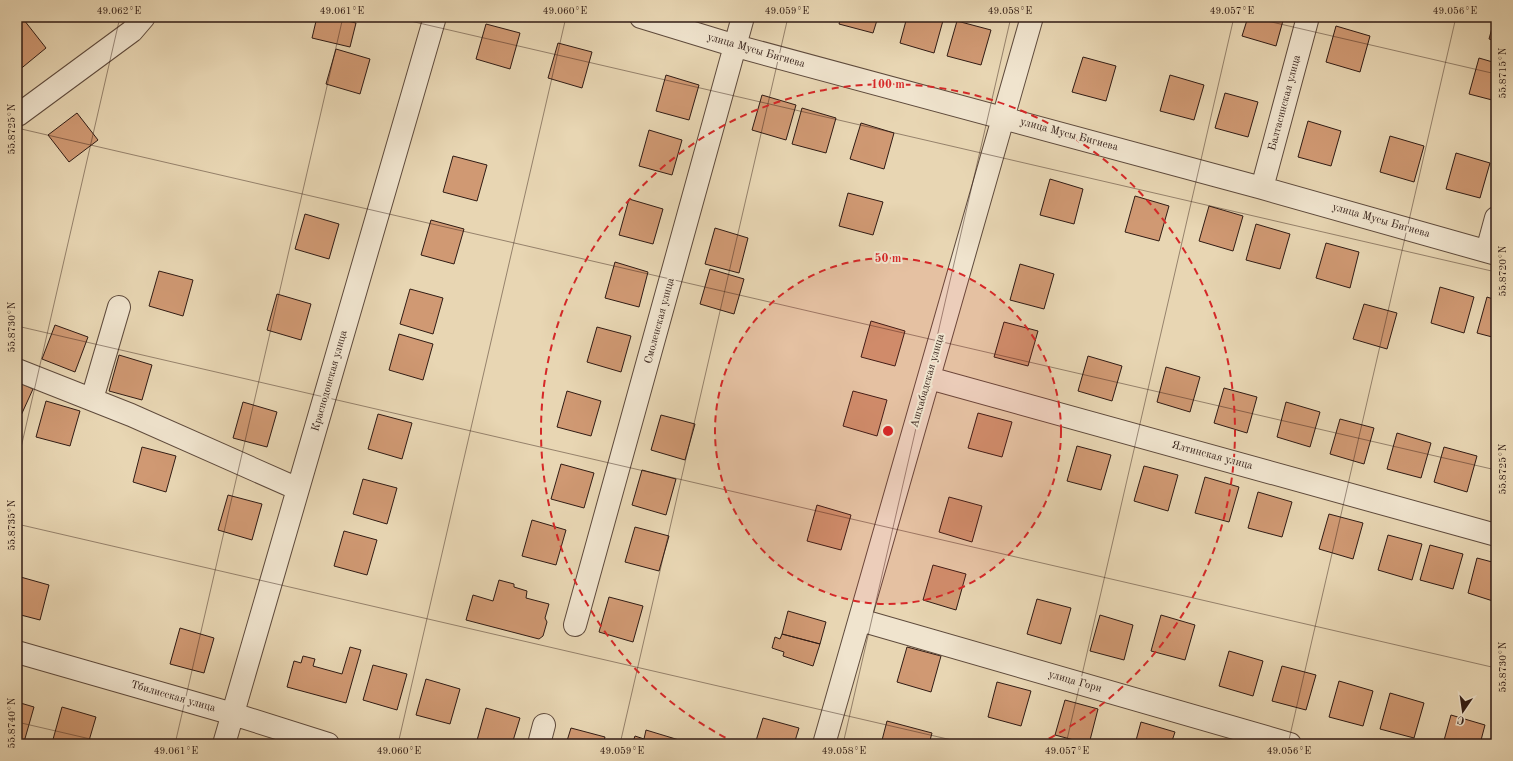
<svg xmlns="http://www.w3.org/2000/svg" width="1513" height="761" font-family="'Old Standard TT',serif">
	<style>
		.building { fill: #d09973; stroke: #301b14 }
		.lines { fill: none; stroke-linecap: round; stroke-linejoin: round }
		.minor-casing { stroke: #5e4a3c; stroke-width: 24 }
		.minor { stroke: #f0e4ce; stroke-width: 22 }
		.ticks { fill: none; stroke: #301b14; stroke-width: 1; stroke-opacity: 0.45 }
		.ring { fill: none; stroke: #d62828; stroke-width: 2; stroke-dasharray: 7 5 }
		.labels { text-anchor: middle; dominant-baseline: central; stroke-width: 4; stroke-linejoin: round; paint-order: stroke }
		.street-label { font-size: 11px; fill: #301b14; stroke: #f0e4ce }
		.centre { fill: #d62828; stroke: #f0e4ce; stroke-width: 2 }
		.ring-label { font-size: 12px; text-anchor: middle; font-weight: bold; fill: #d62828; stroke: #f0e4ce; stroke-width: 4; stroke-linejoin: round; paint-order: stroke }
		.neatline { fill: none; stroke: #301b14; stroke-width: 1.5 }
		.ticks-label { font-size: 10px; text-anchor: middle; fill: #301b14 }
	</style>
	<rect width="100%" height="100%" fill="#e8d6b3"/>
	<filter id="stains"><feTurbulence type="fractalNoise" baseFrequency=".005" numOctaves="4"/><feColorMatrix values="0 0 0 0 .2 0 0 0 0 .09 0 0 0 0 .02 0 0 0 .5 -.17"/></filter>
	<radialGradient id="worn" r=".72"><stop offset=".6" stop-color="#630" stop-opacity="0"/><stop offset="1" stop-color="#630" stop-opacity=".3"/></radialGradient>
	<!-- building -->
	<path class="building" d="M317,17H330L356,23L350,47L312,38Z
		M841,17H878L873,33L839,24Z
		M907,17H944L934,53L900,43Z
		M1248,17H1284L1276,46L1242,36Z
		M1495,17H1496V41L1489,39Z
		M24,20L46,48L18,71L17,26Z
		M957,21L991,30L981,65L947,56Z
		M486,24L520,33L510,69L476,59Z
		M1336,26L1370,36L1360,72L1326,62Z
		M558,43L592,52L582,88L548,78Z
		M336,49L370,59L360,94L326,84Z
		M1083,57L1116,66L1106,101L1072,92Z
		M1479,58L1496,63V101L1469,94Z
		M666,75L699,85L689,120L656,111Z
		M1170,75L1204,85L1194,120L1160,111Z
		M1225,93L1258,102L1248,137L1215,128Z
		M762,95L796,105L786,140L752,130Z
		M802,108L836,118L826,153L792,144Z
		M77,113L98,140L69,162L48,135Z
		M1308,121L1341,131L1331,166L1298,157Z
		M861,123L894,133L884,169L850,159Z
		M649,130L682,140L672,175L639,166Z
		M1390,136L1424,146L1414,182L1380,172Z
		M1456,153L1490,163L1480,198L1446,189Z
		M453,156L487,165L477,201L443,192Z
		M1050,179L1083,189L1074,224L1040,215Z
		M848,193L883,202L873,235L839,226Z
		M1135,196L1169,206L1159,241L1125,232Z
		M629,199L663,209L653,244L619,235Z
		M1209,206L1243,216L1233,251L1199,241Z
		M305,214L339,224L329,259L295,249Z
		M431,220L464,229L454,264L421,255Z
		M1256,224L1290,234L1280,269L1246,260Z
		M715,228L748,238L739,273L705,264Z
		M1326,243L1359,252L1350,288L1316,278Z
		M615,262L648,272L639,307L605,298Z
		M1020,264L1054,274L1044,309L1010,300Z
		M710,269L744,279L734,314L700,304Z
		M159,271L193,280L183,316L149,306Z
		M1440,287L1474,297L1464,333L1431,323Z
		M410,289L443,298L433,334L400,324Z
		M277,294L311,304L301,340L267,330Z
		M1487,297L1496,300V338L1477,333Z
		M1364,304L1397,313L1387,349L1353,339Z
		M871,321L905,331L895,366L861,357Z
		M1004,322L1038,331L1028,366L994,357Z
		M55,325L88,337L75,372L42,359Z
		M597,327L631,336L621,372L587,362Z
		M399,334L433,344L423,380L389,370Z
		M119,355L152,365L142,400L109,391Z
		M1088,356L1122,366L1112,401L1078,391Z
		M1166,367L1200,377L1190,412L1157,402Z
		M17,381L33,389L18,422H17Z
		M1224,388L1257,397L1247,433L1214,423Z
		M567,391L601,401L591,436L557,427Z
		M853,391L887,400L877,436L843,426Z
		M46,401L80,411L70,446L36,437Z
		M243,402L277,412L267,447L233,438Z
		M1286,402L1320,412L1310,447L1277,437Z
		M978,413L1012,422L1002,457L968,448Z
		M378,414L412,423L402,459L368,449Z
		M661,415L695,424L685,460L651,450Z
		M1340,419L1374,428L1364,464L1330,454Z
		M1397,433L1431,443L1421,478L1387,469Z
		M1077,446L1111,455L1101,490L1067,481Z
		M142,447L176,456L166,492L133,482Z
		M1444,447L1477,456L1467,492L1434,482Z
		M561,464L594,473L584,508L551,499Z
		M1144,466L1178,475L1168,511L1134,501Z
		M642,470L676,479L666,515L632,505Z
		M1205,477L1239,487L1229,522L1195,513Z
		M363,479L397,488L387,524L353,514Z
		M1258,492L1292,502L1282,537L1248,528Z
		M228,495L262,504L252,540L218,530Z
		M949,497L982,506L972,542L939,532Z
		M817,505L851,515L841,550L807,541Z
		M1329,514L1363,523L1353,559L1319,549Z
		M532,520L566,530L556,565L522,556Z
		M635,527L669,536L659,571L625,562Z
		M344,531L377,540L367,575L334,566Z
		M1388,535L1422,544L1412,580L1378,570Z
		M1430,545L1463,554L1453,589L1420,580Z
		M1477,558L1496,563V602L1468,593Z
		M933,565L966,574L956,610L923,600Z
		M17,576L49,585L40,620L17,614Z
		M499,580L514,584V587L527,591L526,598L549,604L545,618L547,622L543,636L539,639L466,620L473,595L493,601Z
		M609,597L643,606L633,642L599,632Z
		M1037,599L1071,608L1061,644L1027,634Z
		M788,611L826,622L820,644L782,634Z
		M1100,615L1133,625L1124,660L1090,651Z
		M1161,615L1195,625L1185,660L1151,651Z
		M180,628L214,638L204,673L170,664Z
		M782,634L820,644L813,666L783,656L784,652L772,648L775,637L780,639Z
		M350,647L361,650L346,703L287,687L294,661L301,663L303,656L315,659L313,666L342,674Z
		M907,647L941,656L931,692L897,682Z
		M1229,651L1263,661L1253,696L1219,686Z
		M373,665L407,674L397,710L363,700Z
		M1282,666L1316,675L1306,710L1272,701Z
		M426,679L460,689L450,724L416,715Z
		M1339,681L1373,691L1363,726L1329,717Z
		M997,682L1031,691L1021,726L988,717Z
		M1390,693L1424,703L1414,738L1380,729Z
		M1065,700L1098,709L1089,744L1055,735Z
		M17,702L34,707L24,742L17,740Z
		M62,707L96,717L88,744H57L52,743Z
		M486,708L520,718L512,744H476Z
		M1451,715L1485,725L1480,744H1443Z
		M763,718L799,728L794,744H755Z
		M887,721L932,733L929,744H881Z
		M1141,722L1175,732L1171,744H1135Z
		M571,728L605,737L603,744H566Z
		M646,730L679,740L678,744H632L635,736L644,739Z"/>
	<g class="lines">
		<defs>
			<path id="minor" d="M641,17L736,46L1262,188L1496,254
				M18,115L132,31L144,17
				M1262,188L1308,17
				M1487,251L1496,218
				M17,370L131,415L298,489
				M929,378L1496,535
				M92,399L119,307
				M860,620L1290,744
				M575,625L743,17
				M17,652L233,714L328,744
				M224,744L435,17
				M539,744L544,725
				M824,744L1032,17"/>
		</defs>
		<!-- minor casing -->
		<use href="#minor" class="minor-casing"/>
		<!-- minor -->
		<use href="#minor" class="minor"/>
	</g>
	<!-- ticks -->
	<path class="ticks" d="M393,17L1496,272M1250,17L1496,74M17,128L1496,470M17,326L1496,668M17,465L120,17M17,524L969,744M17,722L112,744M175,744L343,17M398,744L566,17M620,744L788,17M843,744L1011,17M1066,744L1234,17M1288,744L1456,17"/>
	<!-- distance rings -->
	<circle cx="888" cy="431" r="173" fill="#d62828" fill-opacity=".12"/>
	<g class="ring">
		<circle cx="888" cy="431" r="173"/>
		<path d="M736 743A347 347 0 1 1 1040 743"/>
	</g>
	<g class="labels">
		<!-- street labels -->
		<g class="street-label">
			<text transform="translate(756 51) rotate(16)">улица Мусы Бигиева</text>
			<text transform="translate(1285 103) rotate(-75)">Балтасинская улица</text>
			<text transform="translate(1069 135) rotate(15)">улица Мусы Бигиева</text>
			<text transform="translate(1381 221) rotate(16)">улица Мусы Бигиева</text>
			<text transform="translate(660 321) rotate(-75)">Смоленская улица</text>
			<text transform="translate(330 381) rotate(-74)">Краснодонская улица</text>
			<text transform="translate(928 381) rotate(-74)">Ашхабадская улица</text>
			<text transform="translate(1212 456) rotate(15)">Ялтинская улица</text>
			<text transform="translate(1075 682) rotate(16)">улица Гори</text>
			<text transform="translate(173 697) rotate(16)">Тбилисская улица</text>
		</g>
	</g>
	<circle cx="888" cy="431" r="6" class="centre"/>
	<g class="ring-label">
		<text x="888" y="88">100 m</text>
		<text x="888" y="262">50 m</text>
	</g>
	<!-- margin -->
	<rect width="1513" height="761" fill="none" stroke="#e8d6b3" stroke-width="44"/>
	<!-- north arrow -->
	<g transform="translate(1463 711) rotate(193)" stroke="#f0e4ce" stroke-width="3" paint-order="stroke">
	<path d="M0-3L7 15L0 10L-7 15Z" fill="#301b14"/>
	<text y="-6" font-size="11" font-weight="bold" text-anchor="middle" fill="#301b14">С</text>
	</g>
	<rect x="22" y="22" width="1469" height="717" class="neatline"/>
	<g class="ticks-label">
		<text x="119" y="14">49.062°E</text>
		<text x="342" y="14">49.061°E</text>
		<text x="565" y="14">49.060°E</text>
		<text x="787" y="14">49.059°E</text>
		<text x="1010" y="14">49.058°E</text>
		<text x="1232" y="14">49.057°E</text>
		<text x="1455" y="14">49.056°E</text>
		<text transform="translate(1502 73) rotate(-90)" y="4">55.8715°N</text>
		<text transform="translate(11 129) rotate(-90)" y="4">55.8725°N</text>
		<text transform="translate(1502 271) rotate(-90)" y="4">55.8720°N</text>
		<text transform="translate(11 327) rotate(-90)" y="4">55.8730°N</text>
		<text transform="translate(1502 469) rotate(-90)" y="4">55.8725°N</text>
		<text transform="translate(11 525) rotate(-90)" y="4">55.8735°N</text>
		<text transform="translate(1502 667) rotate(-90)" y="4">55.8730°N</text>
		<text transform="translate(11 723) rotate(-90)" y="4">55.8740°N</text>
		<text x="176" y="754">49.061°E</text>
		<text x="399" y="754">49.060°E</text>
		<text x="622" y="754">49.059°E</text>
		<text x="844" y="754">49.058°E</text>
		<text x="1067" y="754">49.057°E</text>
		<text x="1289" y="754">49.056°E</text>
	</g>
	<rect width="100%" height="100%" filter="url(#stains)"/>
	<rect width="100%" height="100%" fill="url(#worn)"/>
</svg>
